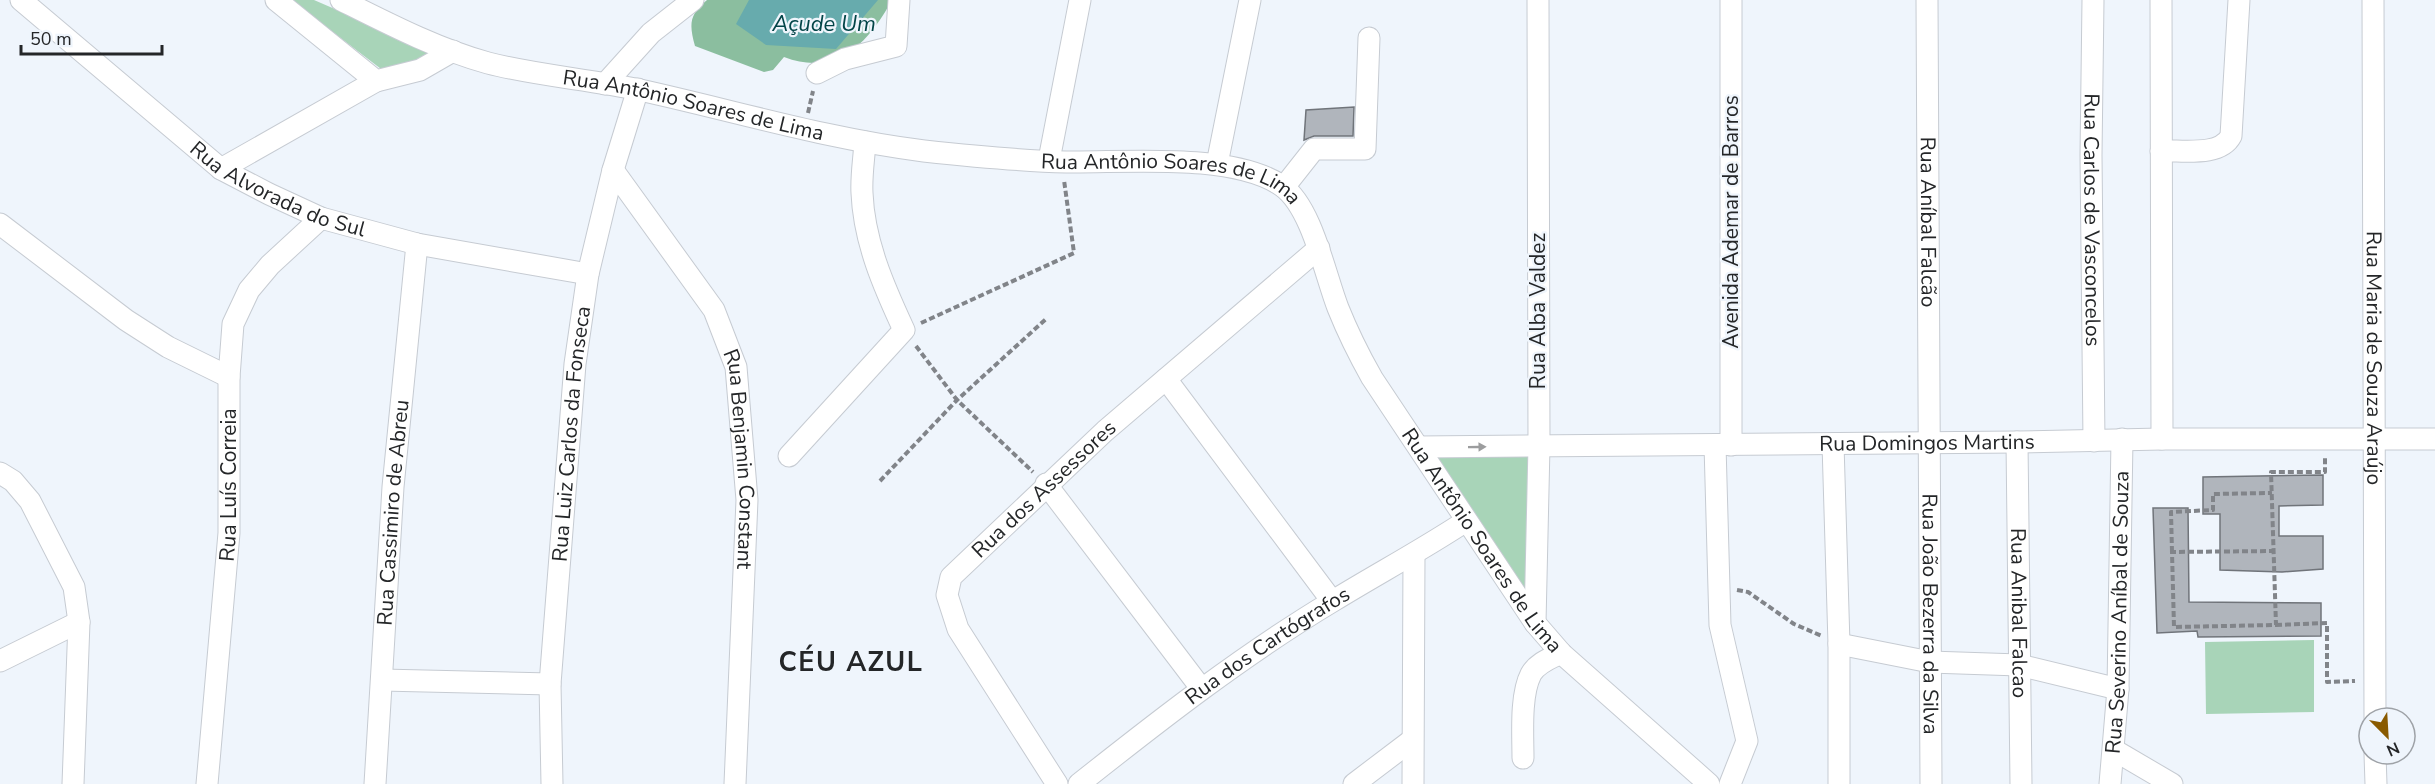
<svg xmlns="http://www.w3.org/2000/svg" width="2435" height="784" font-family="'Nunito Sans',sans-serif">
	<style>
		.green { fill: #a8d4b8 }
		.forest { fill: #8bbe9f }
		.water { fill: #67abad }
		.building { fill: #b0b5bc; stroke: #70747a; stroke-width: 1.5 }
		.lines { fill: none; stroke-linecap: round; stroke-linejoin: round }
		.minor-casing { stroke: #c6cbd2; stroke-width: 23 }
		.path { stroke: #818489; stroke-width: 4; stroke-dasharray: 6 3; stroke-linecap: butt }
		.minor { stroke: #fff; stroke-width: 21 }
		.oneway { fill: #9c9d9e }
		.labels { text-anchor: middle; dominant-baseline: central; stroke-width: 4.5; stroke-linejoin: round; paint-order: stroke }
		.street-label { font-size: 21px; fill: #242628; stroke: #eff5fc }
		.water-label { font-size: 22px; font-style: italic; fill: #034548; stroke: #eff5fc }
		.district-label { font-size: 27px; font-weight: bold; letter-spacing: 1.5px; fill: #242628; stroke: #eff5fc }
	</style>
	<rect width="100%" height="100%" fill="#eff5fc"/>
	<!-- green -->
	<path class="green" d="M291,0H314L441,55L385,72Z
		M1539,446L1535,623L1419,447Z
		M2314,640V712L2206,714L2205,642Z"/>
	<!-- forest -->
	<path class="forest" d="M707,0H892C868,44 836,77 784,57L773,70L764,72L695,46C689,24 689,15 707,0Z"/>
	<!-- water -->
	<path class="water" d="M749,0H878L836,49L766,45L736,24Z"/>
	<!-- building -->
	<path class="building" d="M1354,107L1353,136H1314L1304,140L1306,110Z
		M2323,475V505L2279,506V536H2323V569L2282,572L2220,570V514H2203V477Z
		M2153,508H2188L2189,602L2321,603V636L2198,637L2197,631L2157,633Z"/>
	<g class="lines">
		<defs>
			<g id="minor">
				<path id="s1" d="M21,0L221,169L269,194L321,218L417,244L588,274"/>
				<path d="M276,0L376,81L420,70L453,51"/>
				<path id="s2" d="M341,0C387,23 437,49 488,63C538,76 589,79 640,90C735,111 827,139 924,151C971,156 1019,161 1066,162C1125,163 1232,152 1282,186C1312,207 1325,275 1338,308C1348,333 1359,355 1372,378L1535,623L1561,653L1709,784"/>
				<path d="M1731,0V445"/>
				<path id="s3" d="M1927,0L1931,784"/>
				<path id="s4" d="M2093,0L2091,155L2094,441"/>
				<path d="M2161,0L2162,439"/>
				<path id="s5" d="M2373,0L2375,718"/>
				<path d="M817,73L845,59L896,46L899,0"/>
				<path d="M605,84L651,33L693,0"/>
				<path d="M2161,151C2182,150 2220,157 2231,136L2239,0"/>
				<path d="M1049,160L1080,0"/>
				<path d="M1217,164L1250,0"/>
				<path d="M221,169L376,81"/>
				<path id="s6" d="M613,170L714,310L736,367L747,500L735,784"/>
				<path d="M1284,187L1314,149H1365L1369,38"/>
				<path d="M0,224L126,320L168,347L229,377"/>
				<path d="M1166,379L1332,601"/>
				<path id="s7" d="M2017,442L2021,784"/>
				<path d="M1833,444L1839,644V784"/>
				<path d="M1715,445L1720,625L1747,741L1730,784"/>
				<path id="s8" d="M1419,447L2017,442L2162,439H2435"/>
				<path d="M789,456L904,330C884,287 864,242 862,193C861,176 864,159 865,142"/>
				<path d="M0,473L13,481L30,501L74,587L79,622L73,784"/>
				<path d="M1046,484L1201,688"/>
				<path d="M1535,623L1539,446L1538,0"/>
				<path d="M1839,644L1930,662L2019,665L2118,689"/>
				<path d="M0,661L79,622"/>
				<path d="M382,680L550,684"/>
				<path d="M2114,750L2172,784"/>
				<path d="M2375,754L2376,784"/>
				<path d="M1523,758C1523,735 1520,695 1531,674C1537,663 1551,658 1561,653"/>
				<path id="s9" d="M207,784L229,533V377L233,324L249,290L270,265L321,218"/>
				<path id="s10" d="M375,784L393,487L417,244"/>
				<path id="s11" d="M552,784L550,684L575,364L588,274L613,170L638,89"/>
				<path id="s12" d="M1057,784L958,629L947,595L951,577L1105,431L1319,248"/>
				<path id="s13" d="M1079,784C1161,719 1243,655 1333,601C1377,574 1422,550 1466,521"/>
				<path d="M1354,784L1412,740"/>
				<path d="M1413,784L1414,555"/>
				<path id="s14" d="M2110,784L2118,689L2122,439"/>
			</g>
		</defs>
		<!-- minor casing -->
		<use href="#minor" class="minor-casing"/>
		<!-- path -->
		<path class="path" d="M808,113L813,91
			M921,323L1074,253L1064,180
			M916,346L957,400L1033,472
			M880,481L957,400L1046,319
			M2275,551L2172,552L2174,627L2276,625L2271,472H2325V458
			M2172,552L2171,512L2213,510V494L2272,493
			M1737,590L1748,592L1794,624L1822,636
			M2276,625L2327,623V682L2355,681"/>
		<!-- minor -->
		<use href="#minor" class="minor"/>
	</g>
	<!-- one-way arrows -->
	<defs><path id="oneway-solid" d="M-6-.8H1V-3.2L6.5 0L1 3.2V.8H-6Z" transform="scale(1.5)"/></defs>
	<use class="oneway" href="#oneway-solid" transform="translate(1477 447) rotate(-1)"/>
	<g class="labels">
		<!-- street labels -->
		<g class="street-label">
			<text stroke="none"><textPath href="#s2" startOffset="370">Rua Antônio Soares de Lima</textPath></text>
			<text stroke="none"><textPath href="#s2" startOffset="856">Rua Antônio Soares de Lima</textPath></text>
			<text stroke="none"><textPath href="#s1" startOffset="322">Rua Alvorada do Sul</textPath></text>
			<text stroke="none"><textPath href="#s4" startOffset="220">Rua Carlos de Vasconcelos</textPath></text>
			<text stroke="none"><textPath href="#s3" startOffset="222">Rua Aníbal Falcão</textPath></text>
			<text transform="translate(1731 222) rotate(-90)">Avenida Ademar de Barros</text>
			<text transform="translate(1538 311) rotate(-90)">Rua Alba Valdez</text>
			<text stroke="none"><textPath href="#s5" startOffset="358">Rua Maria de Souza Araújo</textPath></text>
			<text stroke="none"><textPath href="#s11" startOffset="351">Rua Luiz Carlos da Fonseca</textPath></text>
			<text stroke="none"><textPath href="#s8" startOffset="508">Rua Domingos Martins</textPath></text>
			<text stroke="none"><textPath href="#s6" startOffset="326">Rua Benjamin Constant</textPath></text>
			<text stroke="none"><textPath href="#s9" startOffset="300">Rua Luís Correia</textPath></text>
			<text stroke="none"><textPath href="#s12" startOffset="366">Rua dos Assessores</textPath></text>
			<text stroke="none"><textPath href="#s10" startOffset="272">Rua Cassimiro de Abreu</textPath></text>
			<text stroke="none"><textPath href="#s2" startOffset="1378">Rua Antônio Soares de Lima</textPath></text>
			<text stroke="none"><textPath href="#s14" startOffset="172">Rua Severino Aníbal de Souza</textPath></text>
			<text stroke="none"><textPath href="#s3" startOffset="614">Rua João Bezerra da Silva</textPath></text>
			<text stroke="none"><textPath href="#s7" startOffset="171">Rua Anibal Falcao</textPath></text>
			<text stroke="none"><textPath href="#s13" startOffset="234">Rua dos Cartógrafos</textPath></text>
		</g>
		<!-- water labels -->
		<g class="water-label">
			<text x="824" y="24">Açude Um</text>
		</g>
		<!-- district labels -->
		<g class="district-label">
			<text x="851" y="662">CÉU AZUL</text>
		</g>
	</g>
	<!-- north arrow -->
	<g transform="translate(2387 736) rotate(156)"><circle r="28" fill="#eff5fc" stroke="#9ea2a7" stroke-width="1.5"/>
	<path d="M0-4.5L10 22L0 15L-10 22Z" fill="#895a00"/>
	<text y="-9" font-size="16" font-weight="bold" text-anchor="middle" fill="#242628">N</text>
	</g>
	<!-- scale -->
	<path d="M21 45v9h141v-9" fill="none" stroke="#242628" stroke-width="3"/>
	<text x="30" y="45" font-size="18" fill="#242628" stroke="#eff5fc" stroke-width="4.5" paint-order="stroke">50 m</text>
</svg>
